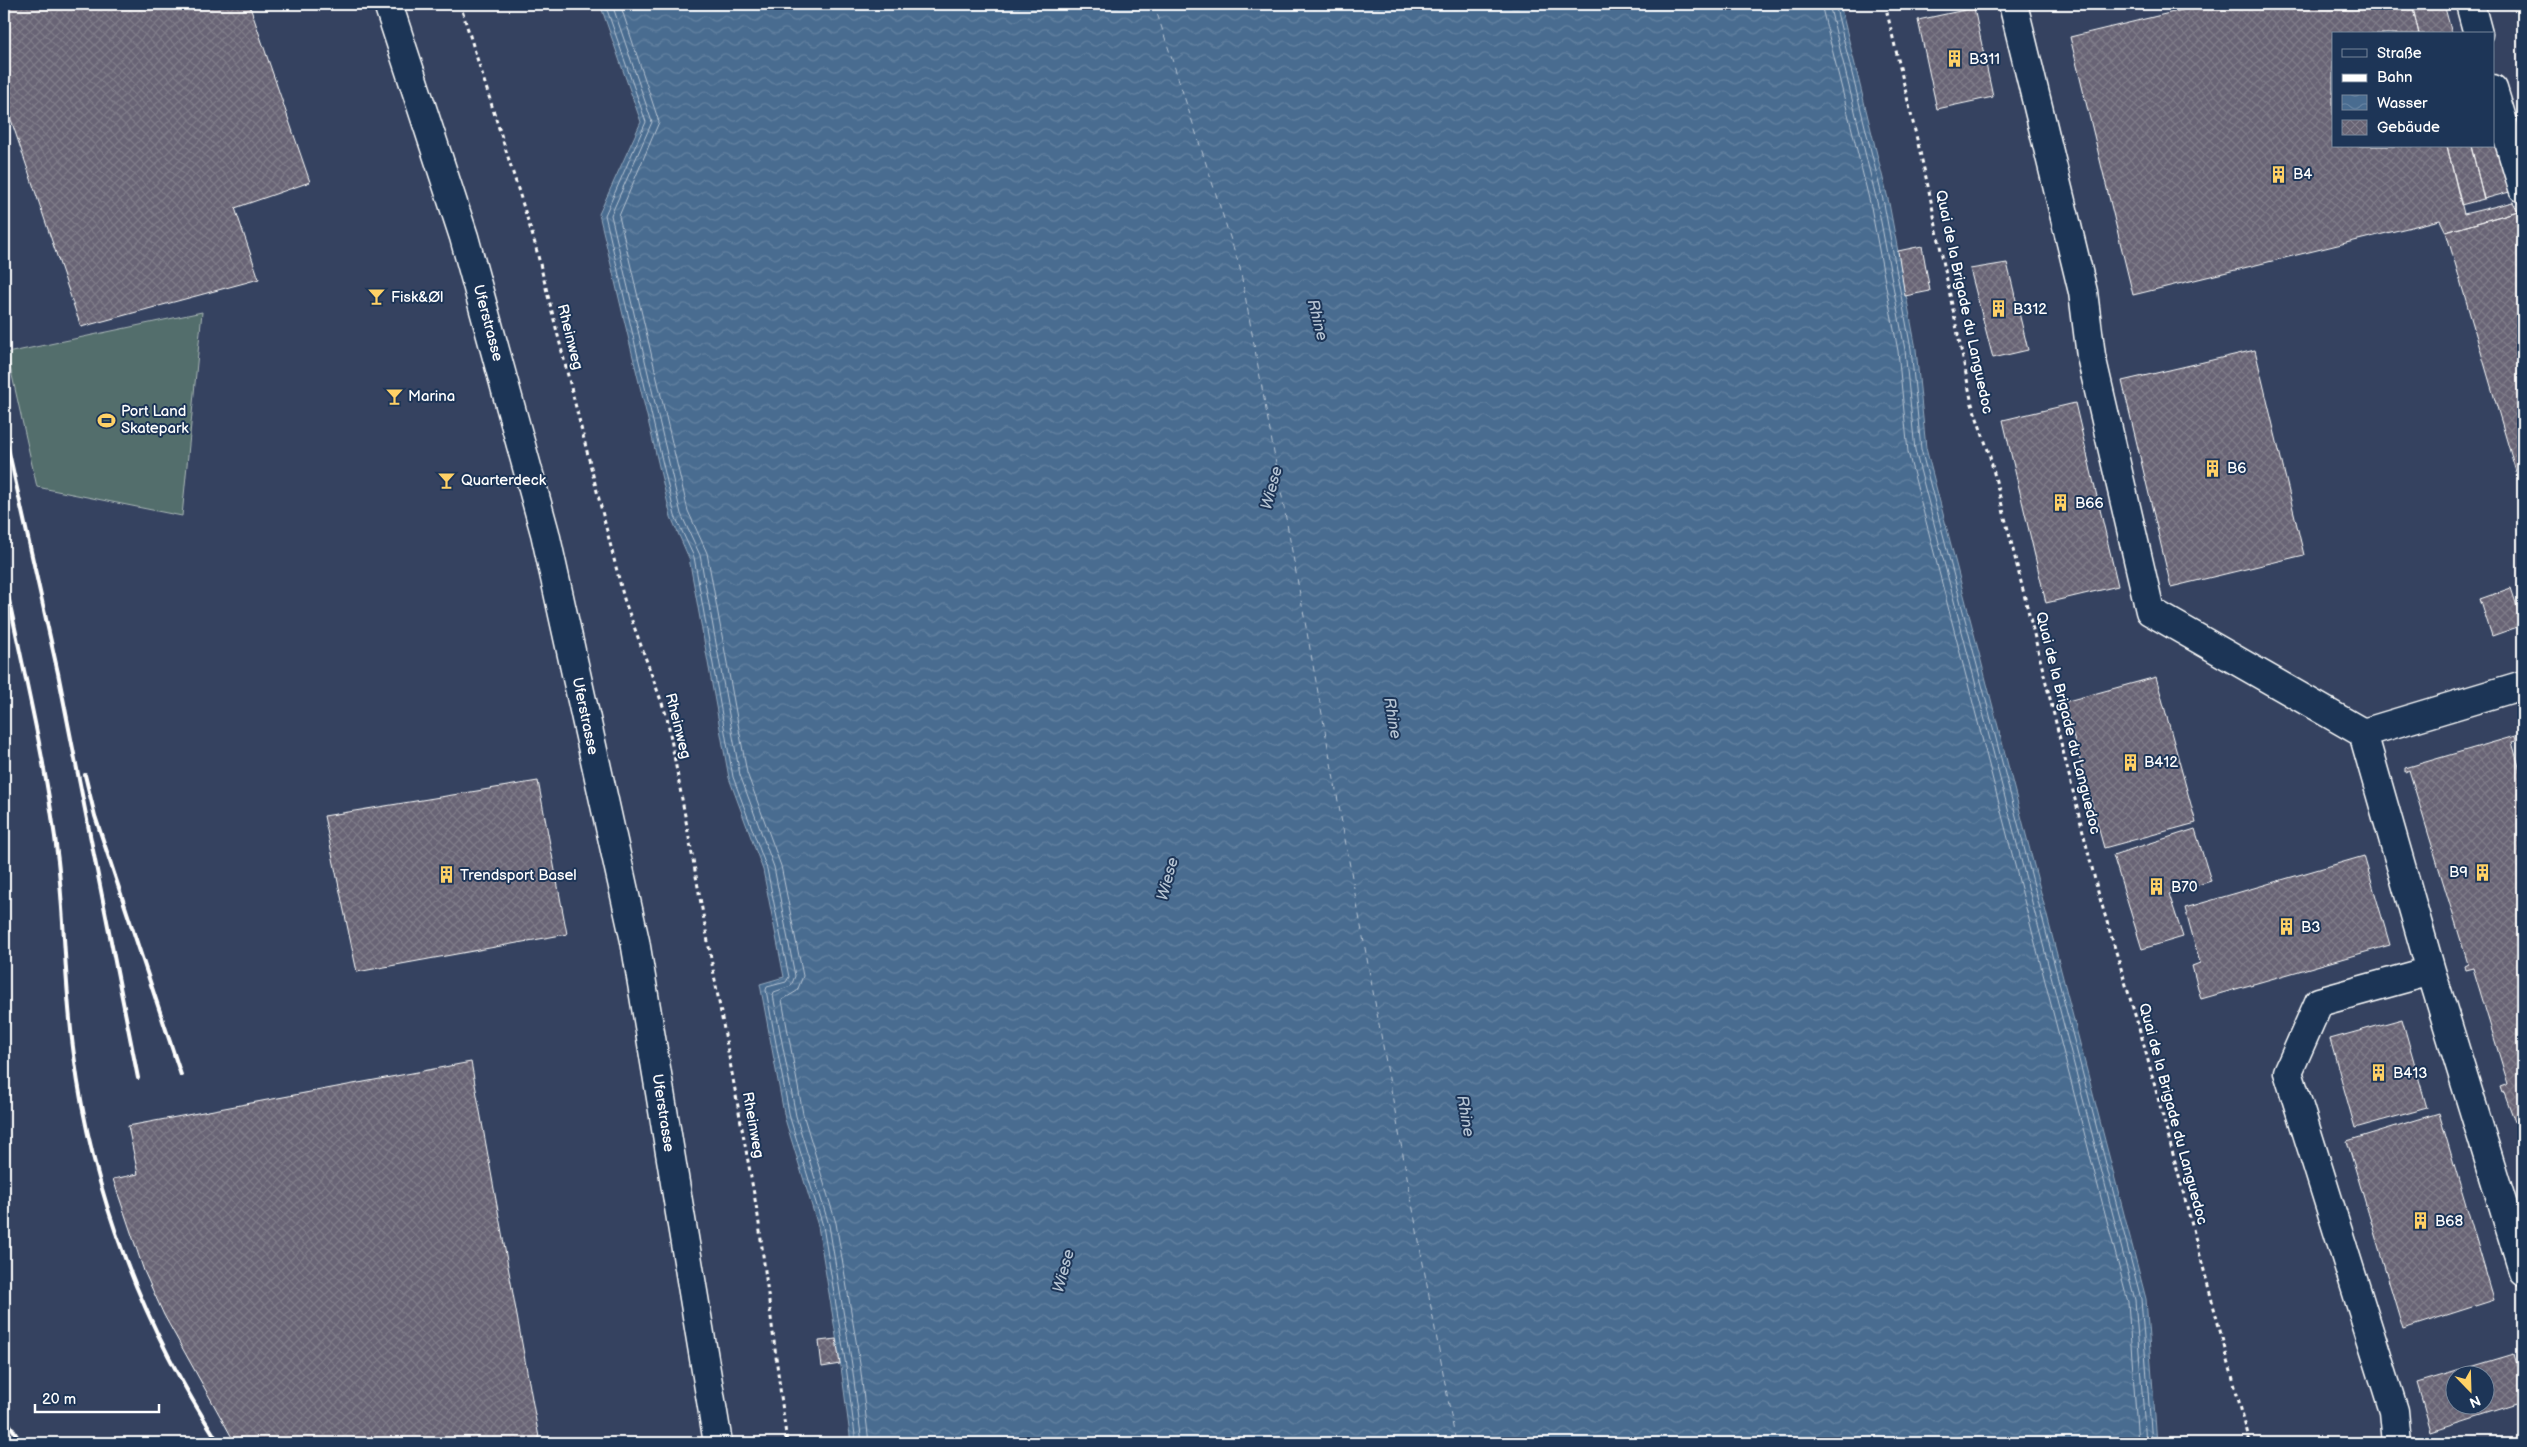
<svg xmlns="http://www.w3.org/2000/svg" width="2527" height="1447" font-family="'Balsamiq Sans',sans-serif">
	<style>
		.built { fill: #344360; fill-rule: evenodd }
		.pitch { fill: #536e6c; stroke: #a9b6b6 }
		.water { fill: url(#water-waves); stroke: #92a7bc }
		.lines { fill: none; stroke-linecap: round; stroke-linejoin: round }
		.shore { stroke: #b6c4d3; stroke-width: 1 }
		.ferry { stroke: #b6c4d3; stroke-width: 1; stroke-dasharray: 6 5; stroke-linecap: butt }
		.building { fill: url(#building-cross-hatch); stroke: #fff; fill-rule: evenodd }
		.minor-casing { stroke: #fff; stroke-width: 31 }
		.path { stroke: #fff; stroke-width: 3; stroke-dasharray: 4 4; stroke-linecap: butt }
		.minor { stroke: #1d3557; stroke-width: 28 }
		.rail { stroke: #fff; stroke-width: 4 }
		.labels { text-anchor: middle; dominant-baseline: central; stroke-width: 4; stroke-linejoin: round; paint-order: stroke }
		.poi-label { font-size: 15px; fill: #fff; stroke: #1d3557; text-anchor: start }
		.street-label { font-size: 15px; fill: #fff; stroke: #1d3557 }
		.water-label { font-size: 16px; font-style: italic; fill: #b6c4d3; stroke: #1d3557 }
	</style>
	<defs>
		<pattern id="water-waves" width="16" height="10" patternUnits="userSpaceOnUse" patternTransform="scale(1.25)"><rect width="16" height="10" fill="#496c90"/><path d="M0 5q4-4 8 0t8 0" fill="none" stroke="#6482a1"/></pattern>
		<pattern id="building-cross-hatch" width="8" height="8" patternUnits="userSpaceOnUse" patternTransform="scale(1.25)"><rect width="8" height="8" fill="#686474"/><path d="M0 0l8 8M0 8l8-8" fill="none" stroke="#7f7b89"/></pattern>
	</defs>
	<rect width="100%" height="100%" fill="#1d3557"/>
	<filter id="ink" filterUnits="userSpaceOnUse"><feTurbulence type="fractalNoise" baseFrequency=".02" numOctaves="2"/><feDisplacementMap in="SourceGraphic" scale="10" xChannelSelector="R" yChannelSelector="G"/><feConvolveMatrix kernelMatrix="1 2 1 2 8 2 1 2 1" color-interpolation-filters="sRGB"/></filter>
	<g filter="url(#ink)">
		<!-- built -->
		<path class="built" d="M4,4H600L641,122L599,214L671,517L689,558L729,778L763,870L784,978L760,985L785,1119L818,1226L852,1443H4Z
			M1840,4H2523V1443H2157L2146,1299L1926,448L1916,349L1889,203ZM2333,34H2493V146H2333ZM2454,1374H2484V1404H2454Z"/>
		<!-- pitch -->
		<path class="pitch" d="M202,312L182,516L37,487L7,353Z"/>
		<!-- water -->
		<path class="water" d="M600,4H1840L1889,203L1916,349L1926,448L2146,1299L2157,1443H851L841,1367L818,1226L785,1119L760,984L784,977L763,870L729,778L689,558L671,517L599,214L641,122Z"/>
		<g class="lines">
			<!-- shore -->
			<path class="shore" d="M605,4L646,122L605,215L675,516L694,557L733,777L767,869L789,977L786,982L767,987L766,990L790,1118L823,1226L846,1366L856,1443
				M612,4L652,122L611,215L681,514L700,555L740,775L774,867L795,976L791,986L774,992L773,995L796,1116L829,1225L852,1365L862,1443
				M620,4L659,122L619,216L688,511L707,553L747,773L781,866L803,976L797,991L782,1000L803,1114L836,1223L860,1364L869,1443
				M1821,4L1871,207L1898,351L1908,452L2128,1302L2138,1443
				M1829,4L1878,206L1905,350L1915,450L2135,1300L2146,1443
				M1835,4L1884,204L1911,349L1921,449L2141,1299L2152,1443"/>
			<!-- ferry -->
			<path class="ferry" d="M1154,4L1240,268L1456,1443"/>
		</g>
		<!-- building -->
		<path class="building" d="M4,4H249L310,182L235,208L259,279L81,327L4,99Z
			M2207,4H2412L2419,34H2333V146H2447L2464,214L2513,202L2518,211L2446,232L2440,220L2133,295L2070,37Z
			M2412,4H2444L2452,34H2419Z
			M1974,8L1993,97L1937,109L1918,20Z
			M2493,106L2513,191L2484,199L2471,146H2493Z
			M2447,146H2471L2484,199L2461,205Z
			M2518,211L2523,230V496L2446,232Z
			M1922,246L1930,291L1905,296L1898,251Z
			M2007,263L2028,350L1993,358L1970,269Z
			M2255,350L2304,555L2171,587L2122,381Z
			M2075,403L2118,586L2046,603L2003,420Z
			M2511,588L2523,625L2492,636L2480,599Z
			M2156,677L2196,823L2104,848L2064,702Z
			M2515,736L2516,741L2512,742L2523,781V1136L2520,1124L2515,1122L2504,1092L2502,1093L2500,1087L2508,1084L2473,968L2465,970L2464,966L2468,964L2409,770L2405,772V768Z
			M538,781L567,934L357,972L324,816Z
			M2195,829L2211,881L2169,894L2183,937L2142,949L2113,855Z
			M2364,856L2390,945L2201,999L2192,966L2200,963L2185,908Z
			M2402,1019L2427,1108L2355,1128L2330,1039Z
			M471,1062L540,1443H235L164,1315L144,1271L113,1179L138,1174L128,1126Z
			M2439,1113L2494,1300L2403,1329L2347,1141Z
			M836,1339L840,1364L822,1367L819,1341Z
			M2514,1354L2523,1387V1402L2431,1431L2417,1383ZM2454,1374H2484V1404H2454Z"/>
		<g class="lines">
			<defs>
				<path id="minor" d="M388,4L464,237L545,533L635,941L718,1443
					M2013,4L2083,292L2091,356L2150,611L2363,733L2523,685
					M2470,4L2478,34
					M2493,89L2523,188
					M2363,733L2431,971L2523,1271
					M2397,1443L2394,1411L2288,1072L2319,1002L2431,971"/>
			</defs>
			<!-- minor casing -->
			<use href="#minor" class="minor-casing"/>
			<!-- path -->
			<path class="path" d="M460,4L534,240L624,599L667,717L758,1216L787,1443
				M1885,4L1928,186L1972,404L1989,453L2098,892L2142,1038L2250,1443"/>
			<!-- minor -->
			<use href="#minor" class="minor"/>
			<!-- rail -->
			<path class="rail" d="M4,430L58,673L138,1078
				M4,576C23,670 47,765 58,861C65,926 65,991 74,1055C92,1194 143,1326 219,1443
				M85,775L95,816L181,1075
				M4,1415L21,1443"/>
		</g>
	</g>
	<!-- icons -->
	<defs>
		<symbol id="building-bare" viewBox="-9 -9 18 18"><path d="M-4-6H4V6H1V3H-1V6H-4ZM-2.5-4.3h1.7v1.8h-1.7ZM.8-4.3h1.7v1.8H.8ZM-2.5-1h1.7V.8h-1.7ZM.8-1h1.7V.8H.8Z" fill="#ffd166" stroke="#1d3557" stroke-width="2.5" paint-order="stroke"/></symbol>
		<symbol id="bar-bare" viewBox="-9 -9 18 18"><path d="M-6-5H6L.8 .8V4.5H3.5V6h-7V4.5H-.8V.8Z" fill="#ffd166" stroke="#1d3557" stroke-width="2.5" paint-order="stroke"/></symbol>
		<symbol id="stadium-bare" viewBox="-9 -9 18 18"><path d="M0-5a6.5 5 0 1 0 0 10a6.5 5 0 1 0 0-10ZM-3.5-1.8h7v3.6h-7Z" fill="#ffd166" stroke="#1d3557" stroke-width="2.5" paint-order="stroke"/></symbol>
	</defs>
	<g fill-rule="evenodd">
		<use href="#building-bare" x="1942" y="46" width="25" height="25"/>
		<use href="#building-bare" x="2266" y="162" width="25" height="25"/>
		<use href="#bar-bare" x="364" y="284" width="25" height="25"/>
		<use href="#building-bare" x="1986" y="296" width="25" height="25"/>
		<use href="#bar-bare" x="382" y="384" width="25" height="25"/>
		<use href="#stadium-bare" x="94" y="408" width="25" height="25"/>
		<use href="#building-bare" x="2200" y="456" width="25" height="25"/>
		<use href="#bar-bare" x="434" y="468" width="25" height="25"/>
		<use href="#building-bare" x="2048" y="490" width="25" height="25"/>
		<use href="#building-bare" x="2118" y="750" width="25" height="25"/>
		<use href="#building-bare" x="2470" y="860" width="25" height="25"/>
		<use href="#building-bare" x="434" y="862" width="25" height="25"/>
		<use href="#building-bare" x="2144" y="874" width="25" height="25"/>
		<use href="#building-bare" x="2274" y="914" width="25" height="25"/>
		<use href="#building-bare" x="2366" y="1060" width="25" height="25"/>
		<use href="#building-bare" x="2408" y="1208" width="25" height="25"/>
	</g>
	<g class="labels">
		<!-- poi labels -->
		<g class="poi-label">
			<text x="1969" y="59">B311</text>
			<text x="2293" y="174">B4</text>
			<text x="391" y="297">Fisk&amp;Øl</text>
			<text x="2013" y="309">B312</text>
			<text x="408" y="396">Marina</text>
			<text x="121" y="411">Port Land<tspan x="121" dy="17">Skatepark</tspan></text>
			<text x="2227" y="468">B6</text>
			<text x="461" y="480">Quarterdeck</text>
			<text x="2075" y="503">B66</text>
			<text x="2144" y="762">B412</text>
			<text x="2468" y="872" text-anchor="end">B9</text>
			<text x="460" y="875">Trendsport Basel</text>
			<text x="2171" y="887">B70</text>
			<text x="2301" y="927">B3</text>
			<text x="2393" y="1073">B413</text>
			<text x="2435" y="1221">B68</text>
		</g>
		<!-- street labels -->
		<g class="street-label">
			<text transform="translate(1964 302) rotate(78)">Quai de la Brigade du Languedoc</text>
			<text transform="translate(488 323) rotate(75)">Uferstrasse</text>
			<text transform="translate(570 337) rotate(76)">Rheinweg</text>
			<text transform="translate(585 716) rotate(78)">Uferstrasse</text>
			<text transform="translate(2068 723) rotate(76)">Quai de la Brigade du Languedoc</text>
			<text transform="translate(678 726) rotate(76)">Rheinweg</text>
			<text transform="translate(663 1113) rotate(81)">Uferstrasse</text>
			<text transform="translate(2173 1114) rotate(75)">Quai de la Brigade du Languedoc</text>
			<text transform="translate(753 1125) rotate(80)">Rheinweg</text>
		</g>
		<!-- water labels -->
		<g class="water-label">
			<text transform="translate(1317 320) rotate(76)">Rhine</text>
			<text transform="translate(1272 488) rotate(-75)">Wiese</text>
			<text transform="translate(1392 718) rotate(80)">Rhine</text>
			<text transform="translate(1168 879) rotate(-75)">Wiese</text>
			<text transform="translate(1465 1116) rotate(80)">Rhine</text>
			<text transform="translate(1064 1271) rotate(-75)">Wiese</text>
		</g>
	</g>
	<!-- margin -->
	<rect width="2527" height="1447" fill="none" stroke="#1d3557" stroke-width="20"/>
	<rect x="10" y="10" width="2507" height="1427" fill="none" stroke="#fff" stroke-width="2" filter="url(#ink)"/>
	<!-- legend -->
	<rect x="2332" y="32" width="162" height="115" fill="#1d3557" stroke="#77869a"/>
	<rect x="2342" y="49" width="25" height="8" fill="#1d3557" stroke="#77869a"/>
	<text x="2377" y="58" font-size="15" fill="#ffffff">Straße</text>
	<rect x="2342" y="74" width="25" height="8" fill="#ffffff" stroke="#77869a"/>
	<text x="2377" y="82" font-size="15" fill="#ffffff">Bahn</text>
	<rect x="2342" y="95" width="25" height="15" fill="url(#water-waves)" stroke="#77869a"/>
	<text x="2377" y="108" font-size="15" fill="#ffffff">Wasser</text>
	<rect x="2342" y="120" width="25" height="15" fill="url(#building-cross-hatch)" stroke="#77869a"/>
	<text x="2377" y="132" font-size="15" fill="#ffffff">Gebäude</text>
	<!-- north arrow -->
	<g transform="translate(2470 1390) rotate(157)"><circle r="24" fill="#1d3557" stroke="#77869a"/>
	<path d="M0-4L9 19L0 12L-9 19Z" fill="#ffd166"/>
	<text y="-8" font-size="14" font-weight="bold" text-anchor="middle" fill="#ffffff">N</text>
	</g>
	<!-- scale -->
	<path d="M35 1404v8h124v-8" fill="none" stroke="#ffffff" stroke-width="2.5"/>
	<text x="42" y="1404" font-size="15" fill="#ffffff" stroke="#1d3557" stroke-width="4" paint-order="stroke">20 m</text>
</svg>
